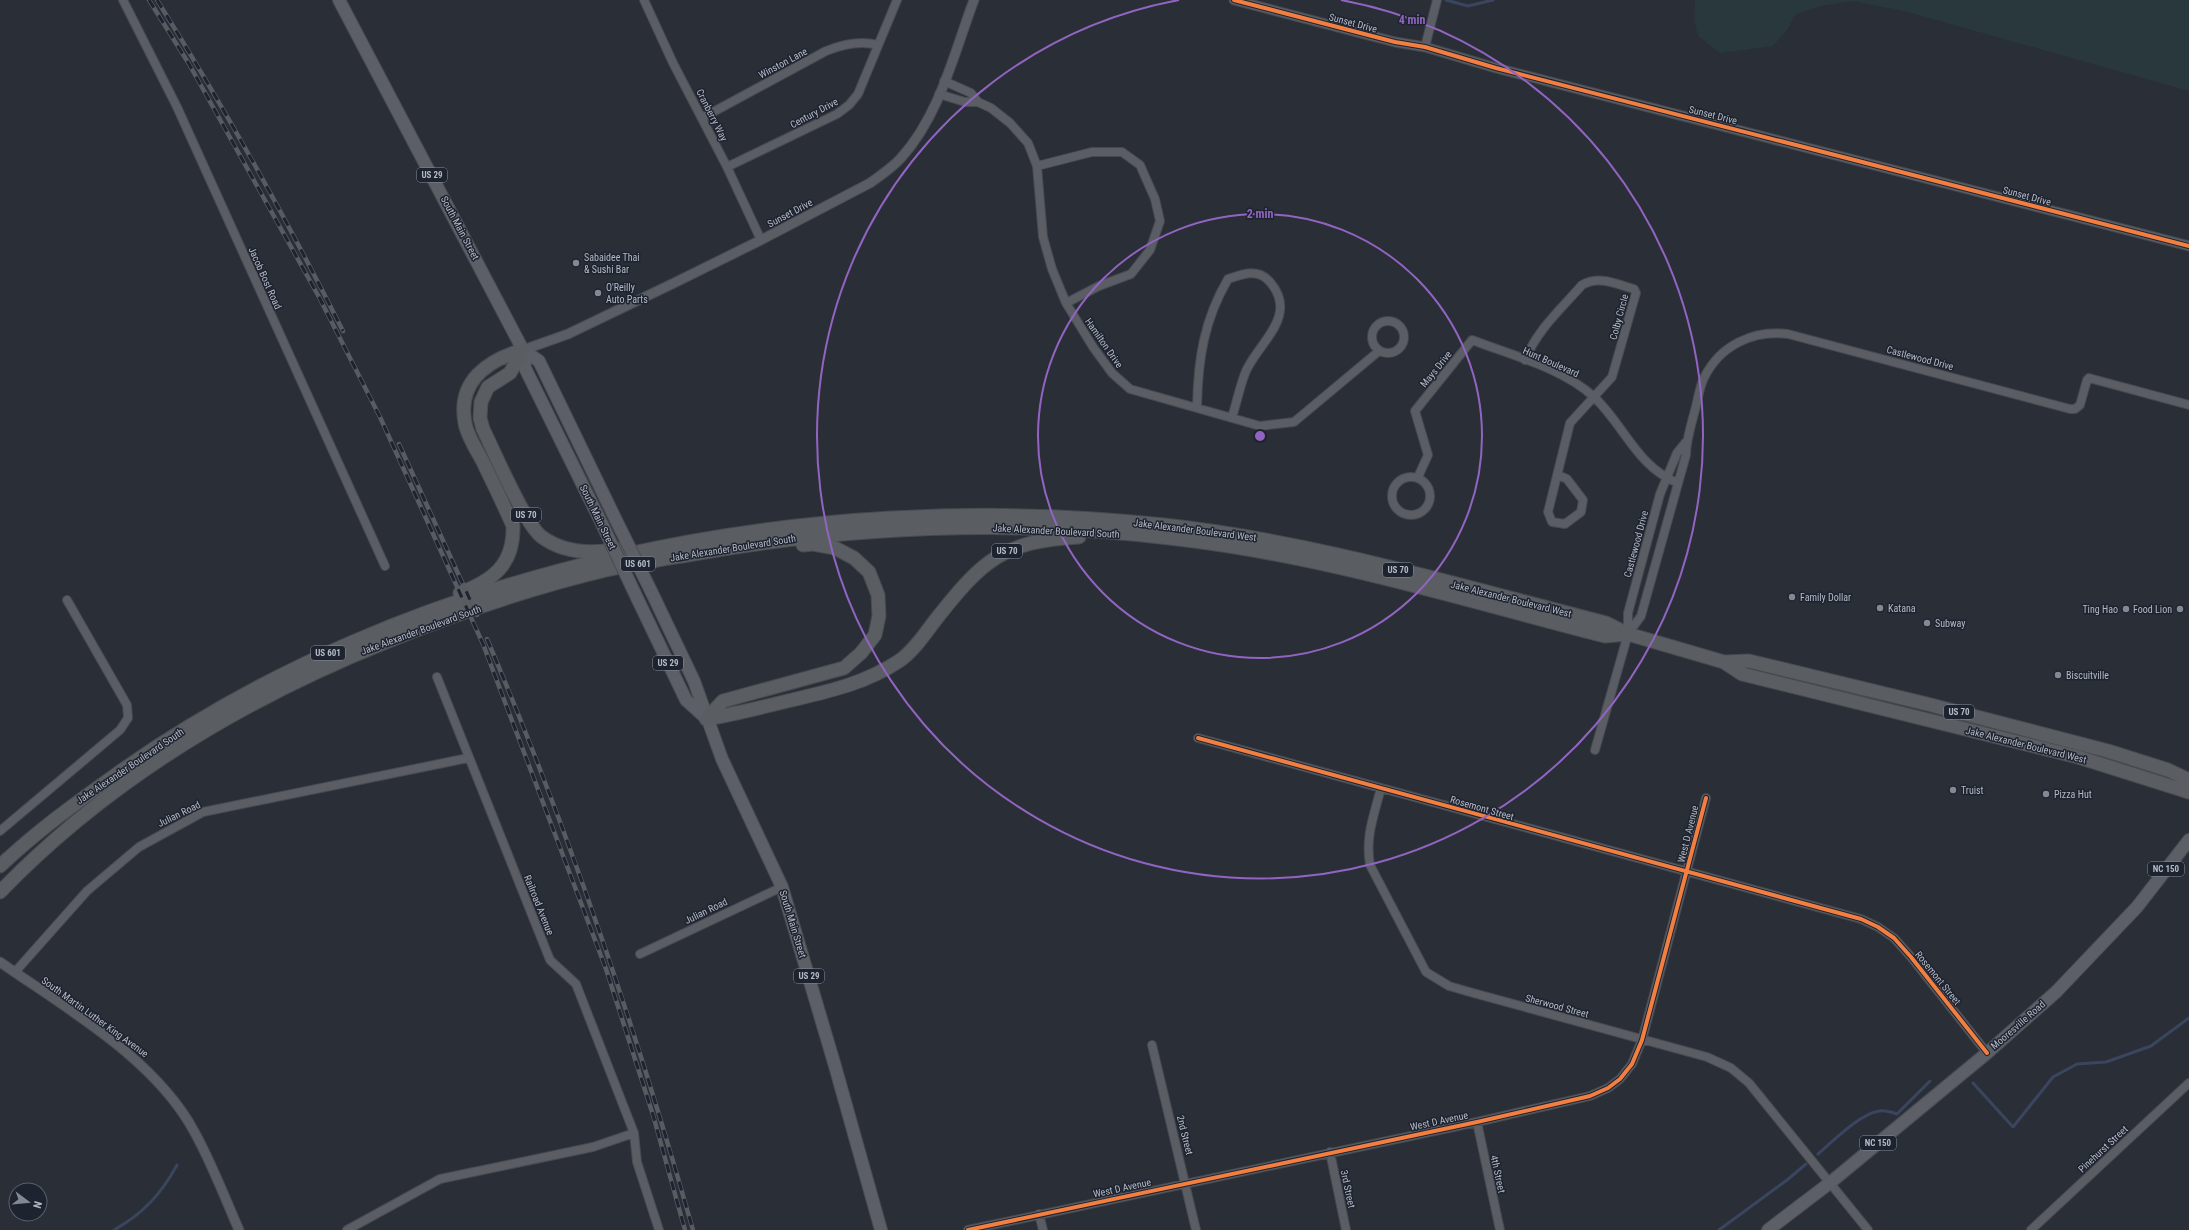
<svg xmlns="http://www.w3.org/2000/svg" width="2189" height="1230" font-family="'Roboto Condensed',sans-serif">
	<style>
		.green { fill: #28383c }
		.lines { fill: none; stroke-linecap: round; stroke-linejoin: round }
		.stream { stroke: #3a455f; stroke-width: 3 }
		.minor-casing { stroke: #46494f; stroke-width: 10 }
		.tertiary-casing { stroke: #46494f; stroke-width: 11 }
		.primary-casing { stroke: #484b53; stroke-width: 14 }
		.trunk-casing { stroke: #474a51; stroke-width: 15 }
		.minor { stroke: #5a5d64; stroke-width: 8 }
		.tertiary { stroke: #5a5d64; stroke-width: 9 }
		.primary { stroke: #5c5f66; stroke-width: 12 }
		.trunk { stroke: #5a5e62; stroke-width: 13 }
		.rail-casing { stroke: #595b62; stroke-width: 4.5 }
		.rail { stroke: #1e2330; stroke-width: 3; stroke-dasharray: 9; stroke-linecap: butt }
		.primary-bridge-casing { stroke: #484b53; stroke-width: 14; stroke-linecap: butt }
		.primary-bridge { stroke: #5c5f66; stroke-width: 12 }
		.cycleway-casing { stroke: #1e2330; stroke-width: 6 }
		.cycleway { stroke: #f27e40; stroke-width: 4 }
		.ring { fill: none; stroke: #9264c2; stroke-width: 2 }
		.poi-dot { fill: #848894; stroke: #1e2330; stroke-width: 1.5 }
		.labels { text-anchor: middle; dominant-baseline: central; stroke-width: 3; stroke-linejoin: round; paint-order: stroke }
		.shield { fill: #1e2330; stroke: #878c99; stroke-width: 1 }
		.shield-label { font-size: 9px; font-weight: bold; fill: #b4b9c6 }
		.street-label { font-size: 10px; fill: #b4b9c6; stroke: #1e2330 }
		.poi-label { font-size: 10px; fill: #b4b9c6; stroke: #1e2330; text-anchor: start }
		.centre { fill: #9264c2; stroke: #1e2330; stroke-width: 2 }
		.ring-label { font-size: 12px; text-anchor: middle; font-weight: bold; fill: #9264c2; stroke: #1e2330; stroke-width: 3; stroke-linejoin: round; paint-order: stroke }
	</style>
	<rect width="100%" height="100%" fill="#2a2e36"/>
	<!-- green -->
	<path class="green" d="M1695,0H2189V91L1908,12L1853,1L1820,6L1796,14L1787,30L1773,46L1720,53L1698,36L1694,21Z"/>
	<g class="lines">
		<!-- stream -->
		<path class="stream" d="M1446,0L1468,6L1493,0
			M1973,1083L2013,1127L2053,1077L2077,1064L2106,1062L2151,1046L2189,1018
			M1818,1154C1832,1142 1861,1113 1879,1111C1886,1110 1891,1112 1897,1114L1930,1081
			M114,1230C144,1213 161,1194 177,1165
			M1719,1230L1787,1180L1806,1164"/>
		<defs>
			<path id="minor" d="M123,0L177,107L385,566
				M644,0L673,63L727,167L761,240
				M1425,47L1437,0
				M944,81L971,93L978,102
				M939,94L965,102H978L991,108L1010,123L1028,143L1037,166L1043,237L1052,269L1066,303L1093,347L1112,373L1130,389L1260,426L1294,422L1379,351
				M702,118L826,51C843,44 860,40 878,45
				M1037,166L1092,152H1122L1140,165L1155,199L1160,221L1150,250L1131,274L1099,286L1066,303
				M727,167L837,114L849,105L858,94L897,0
				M1372 337a16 16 0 1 1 32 0a16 16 0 1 1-32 0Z
				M1525,360C1537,330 1561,309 1582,285C1599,275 1616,284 1634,289L1636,293L1612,377L1570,423L1548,512L1552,522L1565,524L1581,512L1583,500L1567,479L1558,475
				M1197,407C1198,359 1204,320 1228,279C1243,274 1258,268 1270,282C1299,316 1259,342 1246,371C1240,385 1237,402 1232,417
				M1392 496a19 19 0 1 1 38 0a19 19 0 1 1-38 0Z
				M1418,477L1428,455L1415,411L1472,340C1511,355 1563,368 1594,397C1624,425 1637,467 1678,483
				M1628,634L1641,616L1686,455C1686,440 1691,426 1695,410C1698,400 1699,388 1704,378C1720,345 1753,330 1788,334L2070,409H2075L2080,405L2087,380L2089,378L2189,405
				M437,677L550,960L576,984L634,1133L637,1162L659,1230
				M1198,738L1861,919L1878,927L1894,938L1911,957L1987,1053
				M1595,750L1628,634V613L1660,494L1677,453L1686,442
				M1381,788C1374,815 1365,837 1370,865L1426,972L1449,986L1466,991L1707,1057L1731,1068L1749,1083L1868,1230
				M0,831L120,730L128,718L127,705L67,600
				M640,954L782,887
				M15,972L87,891L139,847L203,812L468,758
				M1152,1045L1196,1230
				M1477,1122L1500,1230
				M1330,1152L1346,1230
				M1039,1214L1043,1230
				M347,1230L440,1179L593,1147L634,1133
				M968,1230L1477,1122L1590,1096L1608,1088L1620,1079L1632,1064L1642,1040L1706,798
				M2031,1230L2189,1083"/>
			<path id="tertiary" d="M1234,0L1395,42L1425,47L1496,68L2189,246
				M523,350L568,334L674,283L761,240L870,183C881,175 892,168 901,158C940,115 954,53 974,0
				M0,962C67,1009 156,1059 195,1133C212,1164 225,1198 239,1230"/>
			<path id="primary" d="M339,0L523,350L525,368L602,524
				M523,350L539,361L615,518
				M652,593L694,681L722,759L782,887L835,1066L881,1230
				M638,600L686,700L706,718
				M1768,1230L1831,1182L1987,1053L2056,992L2137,907L2189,840"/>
			<path id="trunk" d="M523,350L510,373L488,387L481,402L480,418L483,429C494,451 525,525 542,537C564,553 592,554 618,549
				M460,593C494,580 514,564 513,526C504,505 494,485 484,464C478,452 467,436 465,423C457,381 488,360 523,350
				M1724,662L1749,661L1927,704L2108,751L2168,770L2189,780
				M706,719C735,714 763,707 792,700C830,691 866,683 899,661C914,651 926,632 937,618C983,560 1003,541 1079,537
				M706,719L723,701L844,668L861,653L875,635L879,616L878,595L869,572L854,558L835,548L813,544L803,545
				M0,866C36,832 73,805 114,776C408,565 808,486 1164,525C1314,541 1460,586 1606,623L1628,634L1724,662L1742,674L2078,757L2189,792
				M0,892C108,780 242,700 386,642C457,613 531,588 606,570C631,564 657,560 682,556C846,526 1013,519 1178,539C1324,556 1464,600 1605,636L1628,634"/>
		</defs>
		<!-- minor casing -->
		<use href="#minor" class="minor-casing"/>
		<!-- tertiary casing -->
		<use href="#tertiary" class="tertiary-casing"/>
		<!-- primary casing -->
		<use href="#primary" class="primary-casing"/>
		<!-- trunk casing -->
		<use href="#trunk" class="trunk-casing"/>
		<!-- minor -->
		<use href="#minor" class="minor"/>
		<!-- tertiary -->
		<use href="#tertiary" class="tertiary"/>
		<!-- primary -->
		<use href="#primary" class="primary"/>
		<!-- trunk -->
		<use href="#trunk" class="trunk"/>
		<defs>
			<path id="rail" d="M149,0L189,64L319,297L380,417L483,644L606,969L653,1115L685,1230
				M157,0C224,107 286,218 343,331
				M399,444L477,615
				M487,639C569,831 636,1029 693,1230"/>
		</defs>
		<!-- rail casing -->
		<use href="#rail" class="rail-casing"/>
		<!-- rail -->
		<use href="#rail" class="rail"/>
		<defs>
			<path id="primary-bridge" d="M615,518L652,593
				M602,524L638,600"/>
		</defs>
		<!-- primary-bridge casing -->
		<use href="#primary-bridge" class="primary-bridge-casing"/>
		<!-- primary-bridge -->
		<use href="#primary-bridge" class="primary-bridge"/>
		<defs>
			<path id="cycleway" d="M1234,0L1395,42L1425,47L1496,68L2189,246
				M1198,738L1861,919L1878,927L1894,938L1911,957L1987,1053
				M968,1230L1477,1122L1590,1096L1608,1088L1620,1079L1632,1064L1642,1040L1706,798"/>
		</defs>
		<!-- cycleway casing -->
		<use href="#cycleway" class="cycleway-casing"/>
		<!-- cycleway -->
		<use href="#cycleway" class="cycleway"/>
	</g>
	<!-- distance rings -->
	<g class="ring">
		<circle cx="1260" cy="436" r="222"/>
		<path d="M1341 0A443 443 0 1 1 1179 0"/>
	</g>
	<!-- markers -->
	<g class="poi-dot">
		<circle cx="576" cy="263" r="4"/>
		<circle cx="598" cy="293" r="4"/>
		<circle cx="1792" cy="597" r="4"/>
		<circle cx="1880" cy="608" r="4"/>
		<circle cx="2126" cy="609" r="4"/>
		<circle cx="2180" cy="609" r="4"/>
		<circle cx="1927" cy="623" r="4"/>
		<circle cx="2058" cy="675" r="4"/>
		<circle cx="1953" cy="790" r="4"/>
		<circle cx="2046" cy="794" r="4"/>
	</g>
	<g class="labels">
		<!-- shield labels -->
		<g class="shield">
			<rect x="417" y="168" width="30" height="14" rx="3"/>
			<rect x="511" y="508" width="30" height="14" rx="3"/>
			<rect x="992" y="544" width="30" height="14" rx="3"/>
			<rect x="621" y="557" width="34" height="14" rx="3"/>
			<rect x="1383" y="563" width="30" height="14" rx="3"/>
			<rect x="311" y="646" width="34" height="14" rx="3"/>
			<rect x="653" y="656" width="30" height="14" rx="3"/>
			<rect x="1944" y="705" width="30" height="14" rx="3"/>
			<rect x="2148" y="862" width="36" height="14" rx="3"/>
			<rect x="794" y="969" width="30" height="14" rx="3"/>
			<rect x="1860" y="1136" width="36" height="14" rx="3"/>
		</g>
		<g class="shield-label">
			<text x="432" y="175">US 29</text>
			<text x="526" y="515">US 70</text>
			<text x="1007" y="551">US 70</text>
			<text x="638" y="564">US 601</text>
			<text x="1398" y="570">US 70</text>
			<text x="328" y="653">US 601</text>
			<text x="668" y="663">US 29</text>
			<text x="1959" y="712">US 70</text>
			<text x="2166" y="869">NC 150</text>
			<text x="809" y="976">US 29</text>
			<text x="1878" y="1143">NC 150</text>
		</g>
		<!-- street labels -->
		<g class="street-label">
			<text transform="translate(1353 23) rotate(15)">Sunset Drive</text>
			<text transform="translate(783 63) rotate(-28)">Winston Lane</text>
			<text transform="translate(814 113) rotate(-28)">Century Drive</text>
			<text transform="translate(712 115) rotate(63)">Cranberry Way</text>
			<text transform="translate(1713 115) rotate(14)">Sunset Drive</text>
			<text transform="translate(2027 196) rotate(15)">Sunset Drive</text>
			<text transform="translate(790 213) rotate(-28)">Sunset Drive</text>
			<text transform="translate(460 228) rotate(62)">South Main Street</text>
			<text transform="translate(265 278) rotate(66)">Jacob Bost Road</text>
			<text transform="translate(1619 317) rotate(-75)">Colby Circle</text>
			<text transform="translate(1104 343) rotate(55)">Hamilton Drive</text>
			<text transform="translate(1920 358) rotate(15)">Castlewood Drive</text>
			<text transform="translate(1551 362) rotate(24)">Hunt Boulevard</text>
			<text transform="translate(1436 369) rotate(-51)">Mays Drive</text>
			<text transform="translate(598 517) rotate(64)">South Main Street</text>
			<text transform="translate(1195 530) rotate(7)">Jake Alexander Boulevard West</text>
			<text transform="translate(1056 531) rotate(3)">Jake Alexander Boulevard South</text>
			<text transform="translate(1636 544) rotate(-75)">Castlewood Drive</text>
			<text transform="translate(733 548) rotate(-9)">Jake Alexander Boulevard South</text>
			<text transform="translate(1511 599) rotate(14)">Jake Alexander Boulevard West</text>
			<text transform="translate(421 630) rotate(-20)">Jake Alexander Boulevard South</text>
			<text transform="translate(2026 745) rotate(14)">Jake Alexander Boulevard West</text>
			<text transform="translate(130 766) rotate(-34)">Jake Alexander Boulevard South</text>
			<text transform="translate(1482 808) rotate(16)">Rosemont Street</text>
			<text transform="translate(179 814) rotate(-26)">Julian Road</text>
			<text transform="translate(1688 834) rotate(-76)">West D Avenue</text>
			<text transform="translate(539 905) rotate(68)">Railroad Avenue</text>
			<text transform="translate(706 911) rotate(-26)">Julian Road</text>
			<text transform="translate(793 924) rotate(73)">South Main Street</text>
			<text transform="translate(1938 978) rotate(51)">Rosemont Street</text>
			<text transform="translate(1557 1006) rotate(15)">Sherwood Street</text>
			<text transform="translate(95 1017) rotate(36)">South Martin Luther King Avenue</text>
			<text transform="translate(2018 1025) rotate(-41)">Mooresville Road</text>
			<text transform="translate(1439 1121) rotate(-12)">West D Avenue</text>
			<text transform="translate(1185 1135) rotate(76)">2nd Street</text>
			<text transform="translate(2103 1149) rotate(-43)">Pinehurst Street</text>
			<text transform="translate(1498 1174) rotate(78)">4th Street</text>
			<text transform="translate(1122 1188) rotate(-12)">West D Avenue</text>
			<text transform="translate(1348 1189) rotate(78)">3rd Street</text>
		</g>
		<!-- poi labels -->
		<g class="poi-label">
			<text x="584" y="257">Sabaidee Thai<tspan x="584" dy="12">&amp; Sushi Bar</tspan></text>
			<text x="606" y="287">O'Reilly<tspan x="606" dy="12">Auto Parts</tspan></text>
			<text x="1800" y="597">Family Dollar</text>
			<text x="1888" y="608">Katana</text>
			<text x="2118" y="609" text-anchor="end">Ting Hao</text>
			<text x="2172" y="609" text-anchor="end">Food Lion</text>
			<text x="1935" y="623">Subway</text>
			<text x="2066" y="675">Biscuitville</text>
			<text x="1961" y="790">Truist</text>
			<text x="2054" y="794">Pizza Hut</text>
		</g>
	</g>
	<circle cx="1260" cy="436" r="6" class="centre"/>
	<g class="ring-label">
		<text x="1412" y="24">4 min</text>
		<text x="1260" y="218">2 min</text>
	</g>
	<!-- north arrow -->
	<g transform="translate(28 1202) rotate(106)"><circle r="19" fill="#1e2330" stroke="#5a5f6c"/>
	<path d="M0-3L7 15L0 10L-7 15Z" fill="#848894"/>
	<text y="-6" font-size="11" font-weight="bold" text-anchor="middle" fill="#b4b9c6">N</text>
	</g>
</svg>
